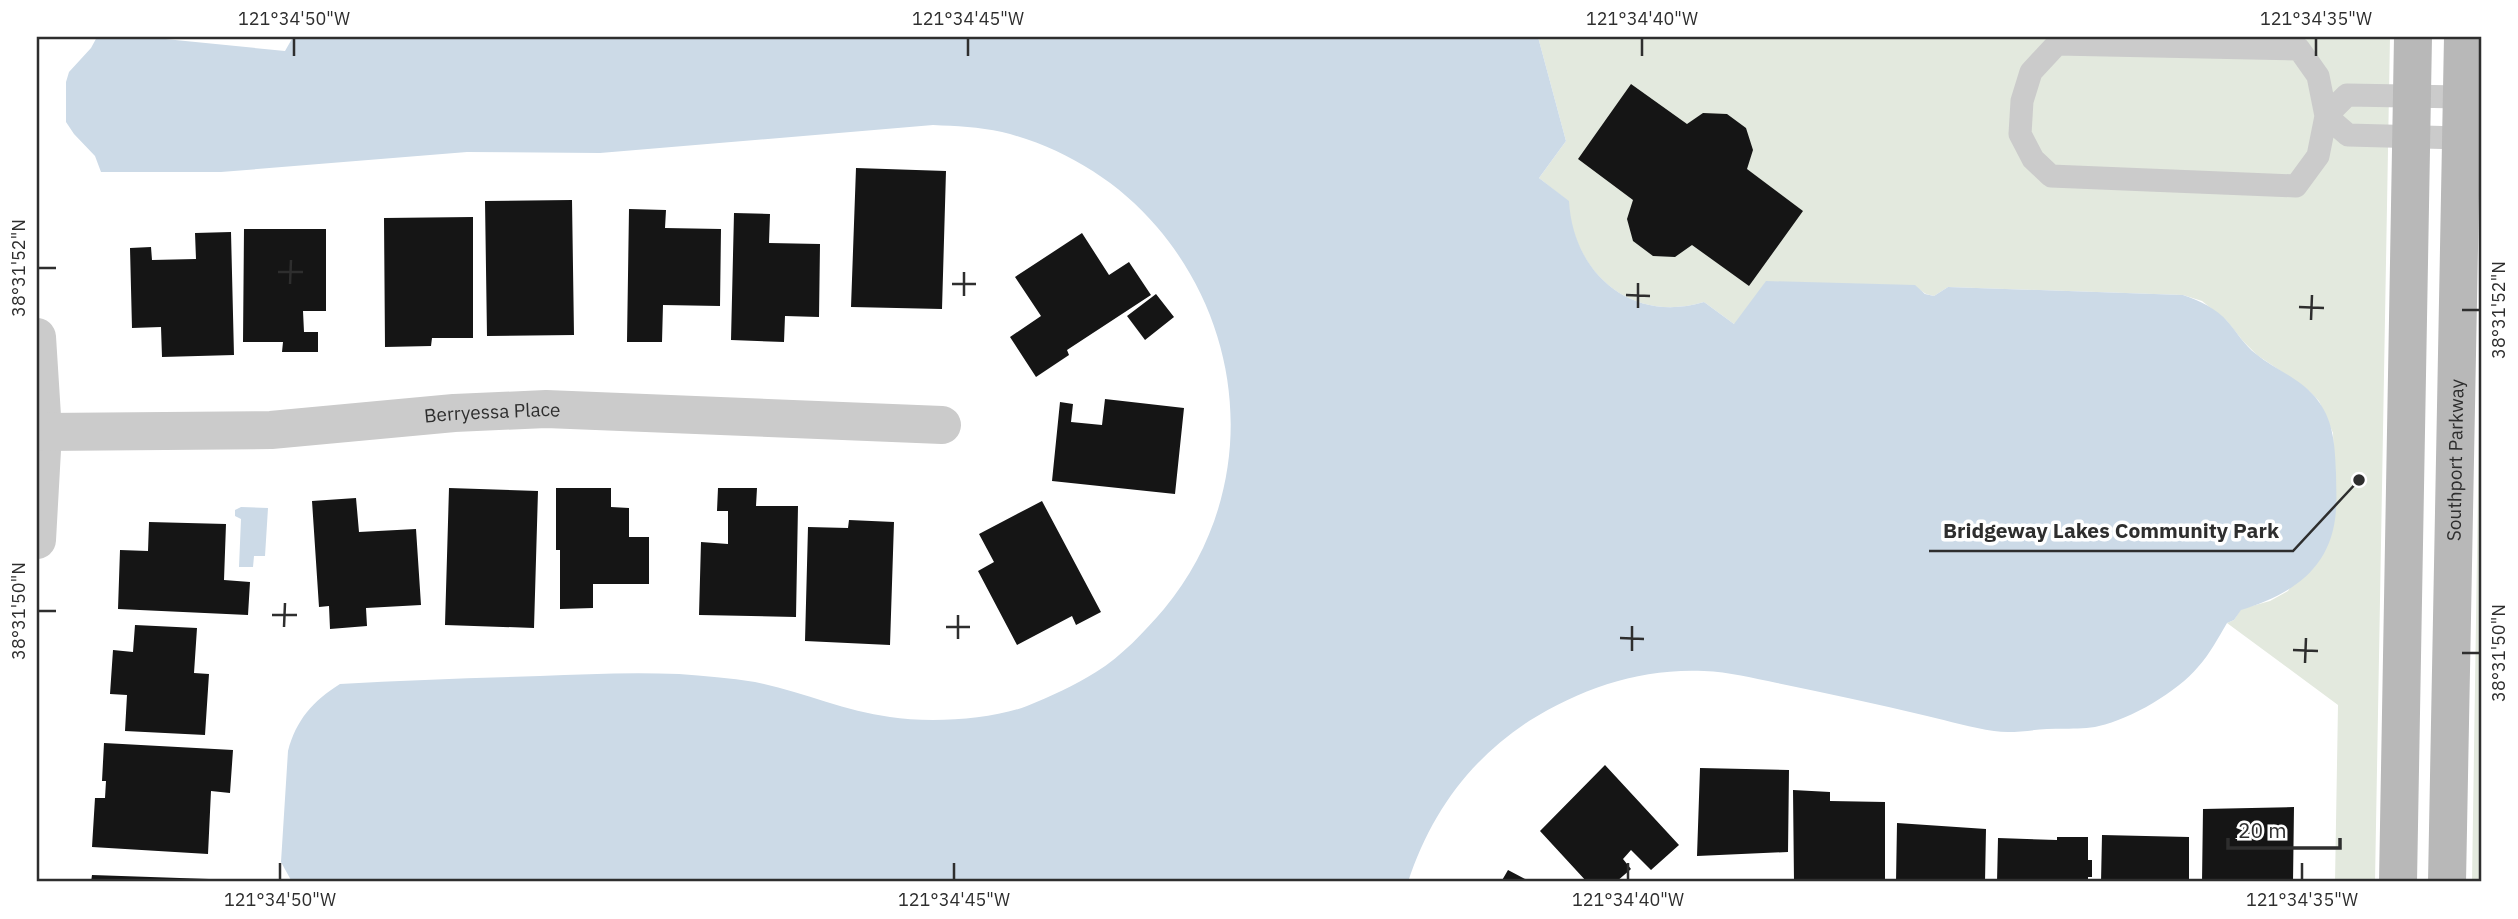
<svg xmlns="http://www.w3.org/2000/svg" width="2518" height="919" font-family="'IBM Plex Sans',sans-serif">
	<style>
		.green { fill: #e3e9de }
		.water { fill: #ccdae7 }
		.building { fill: #151515 }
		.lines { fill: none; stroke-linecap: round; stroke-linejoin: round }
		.lane { stroke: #cbcbcb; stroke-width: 23 }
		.street { stroke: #cbcbcb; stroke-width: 38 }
		.secondary { stroke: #b8b8b8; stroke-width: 38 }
		.ticks { fill: none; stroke: #2e2e2e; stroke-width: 2.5 }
		.labels { text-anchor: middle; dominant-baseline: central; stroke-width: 7; stroke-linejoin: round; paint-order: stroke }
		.street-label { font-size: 19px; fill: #2e2e2e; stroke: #fff }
		.leader { fill: none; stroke: #2e2e2e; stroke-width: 2.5 }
		.callout-dot { fill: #2e2e2e; stroke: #fff; stroke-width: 2.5 }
		.callout-label { font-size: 21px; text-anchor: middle; font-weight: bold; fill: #2e2e2e; stroke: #fff; stroke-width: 7; stroke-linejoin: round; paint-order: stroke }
		.neatline { fill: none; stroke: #2e2e2e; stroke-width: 2.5 }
		.ticks-label { font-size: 18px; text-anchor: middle; fill: #2e2e2e }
	</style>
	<rect width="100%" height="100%" fill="#fff"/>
	<!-- green -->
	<path class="green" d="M1538,37H2390L2375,882H2335L2338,705L2227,623L2234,620L2241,609L2270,601L2288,591L2336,510L2333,433L2319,401L2307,389L2257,355L2243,341L2227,321L2202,301L2183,295L1948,287L1934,296L1926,294L1920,290L1734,324L1704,302C1631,324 1573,273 1568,201L1539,178L1566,141Z
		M2481,294V882H2472Z"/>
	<!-- water -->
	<path class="water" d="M97,37H145L285,51L293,37H1538L1566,141L1539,178L1569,201C1573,273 1631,324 1704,302L1734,324L1766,281L1915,285L1925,294L1934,296L1948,287L2183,295C2200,301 2216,308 2228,322C2237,332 2244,345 2256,354C2276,371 2302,378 2319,402C2334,423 2335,447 2336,473C2336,485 2337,498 2336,510C2332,569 2292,594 2241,610L2234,620L2227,623C2218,638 2210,654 2198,667C2177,692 2131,719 2099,726C2083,730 2064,728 2047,729C2030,730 2011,734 1994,731C1972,728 1949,721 1927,716C1877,704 1827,693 1777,683C1753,678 1729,672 1704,671C1641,668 1582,688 1529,721C1469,760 1430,815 1408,882H292L281,862L288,751C296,720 313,701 340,684C406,680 473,678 540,676C586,674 633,672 679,674C704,676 730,678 755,682C801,691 844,711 890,717C929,723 990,720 1027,706C1051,696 1074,686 1096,672C1122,656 1144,632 1164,609C1257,497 1251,337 1157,227C1117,180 1062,147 1002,132C979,127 956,126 933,125L600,153L467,152L221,172H101L95,156L74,134L66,122V82L69,72L91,48Z
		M241,507L268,508L265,556H254L253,567H239L241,519L235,516V510Z"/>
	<!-- building -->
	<path class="building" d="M1631,84L1687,124L1703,113L1727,114L1746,128L1753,150L1747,169L1803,211L1749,286L1692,245L1675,257L1653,256L1633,241L1627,219L1633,200L1578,159Z
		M856,168L946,171L942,309L851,307Z
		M572,200L574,335L487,336L485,201Z
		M629,209L666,210L665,228L721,229L720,306L663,305L662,342H627Z
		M734,213L770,214L769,243L820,244L819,317L785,316L784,342L731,340Z
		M473,217V338H432L431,346L385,347L384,218Z
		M244,229H326V311H303L304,332H318V352H282L283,342H243Z
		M231,232L234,355L162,357L161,327L132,328L130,248L151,247L152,260L196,259L195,233Z
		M1082,233L1109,275L1129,262L1151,295L1067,350L1069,355L1036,377L1010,337L1041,316L1015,277Z
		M1156,294L1174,317L1145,340L1127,316Z
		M1105,399L1184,408L1175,494L1052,481L1060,402L1073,404L1071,422L1102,425Z
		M449,488L538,491L534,628L445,625Z
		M556,488H611V507L629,508V537H649V584H593V608L560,609V550H556Z
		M718,488H757L756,506H798L796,617L699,615L701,542L728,544V511H717Z
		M356,498L359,532L416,529L421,605L366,608L367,626L330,629L329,606L319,607L312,501Z
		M1042,501L1101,612L1076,625L1072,616L1017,645L978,571L994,562L979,534Z
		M849,520L894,522L890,645L805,641L808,527L848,528Z
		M149,522L226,524L224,580L250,582L248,615L118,609L120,550L148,551Z
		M135,625L197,628L194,673L209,674L205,735L125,731L127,695L110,694L113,650L133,652Z
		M104,743L233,750L230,793L211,791L208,854L92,847L95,798H105L106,781H102Z
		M1605,765L1679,845L1651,870L1631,850L1623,859L1631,869L1616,882H1587L1540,831Z
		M1700,768L1789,770L1788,852L1697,856Z
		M1793,790L1830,792V801L1885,802V882H1794Z
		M2294,807L2293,882H2202L2203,809Z
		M1897,823L1986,829L1985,882H1896Z
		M2102,835L2189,837V882H2101Z
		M2057,837H2088V860H2092V877H2088V882H1997L1998,838L2057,840Z
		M1508,870L1531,882H1501Z
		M92,875L209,879V882H91Z"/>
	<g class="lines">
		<!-- lane -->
		<path class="lane" d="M2057,44L2299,49L2318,76L2326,116L2318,156L2296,186L2051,176L2033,159L2020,134L2022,101L2031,72Z
			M2326,116L2347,95L2462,97
			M2326,116L2348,135L2461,138"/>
		<!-- street -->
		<g class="street">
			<path d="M37,337L43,432L37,540"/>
			<path id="s1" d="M43,432L271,430L454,413L546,409L942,425"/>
		</g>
		<!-- secondary -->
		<g class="secondary">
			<path d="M2398,882L2413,37"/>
			<path id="s2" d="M2447,882L2463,37"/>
		</g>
	</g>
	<!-- ticks -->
	<path class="ticks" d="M294,56V38M968,56V38M1642,56V38M2316,56V38M38,268H56M278,272H303M290,284L291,260M952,284H976M1626,295L1650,296M964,296V272M2299,307L2324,308M1638,308V283M2462,310H2480M2311,320L2312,295M38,611H56M272,615H297M284,627L285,603M946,627H970M1620,638L1644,639M958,639V615M2293,650L2318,651M1632,651V626M2462,653H2480M2305,663L2306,638M280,880V863M954,880V863M1628,880V863M2302,880V863"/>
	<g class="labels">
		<!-- street labels -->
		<g class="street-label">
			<text stroke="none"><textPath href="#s1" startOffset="450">Berryessa Place</textPath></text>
			<text stroke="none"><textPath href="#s2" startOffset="422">Southport Parkway</textPath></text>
		</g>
	</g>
	<!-- callouts -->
	<path class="leader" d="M2359 480L2293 551H1929"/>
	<circle class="callout-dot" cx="2359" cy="480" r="7"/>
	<g class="callout-label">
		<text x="2111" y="538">Bridgeway Lakes Community Park</text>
	</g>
	<!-- border -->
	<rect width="2518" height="919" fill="none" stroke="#ffffff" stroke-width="77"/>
	<!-- scale -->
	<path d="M2228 838v10h112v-10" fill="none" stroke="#2e2e2e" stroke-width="3.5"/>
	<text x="2238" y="838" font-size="21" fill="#2e2e2e" stroke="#ffffff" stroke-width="5" paint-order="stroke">20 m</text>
	<rect x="38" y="38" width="2442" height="842" class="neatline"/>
	<g class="ticks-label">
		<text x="294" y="25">121°34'50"W</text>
		<text x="968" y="25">121°34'45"W</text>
		<text x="1642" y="25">121°34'40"W</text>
		<text x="2316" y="25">121°34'35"W</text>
		<text transform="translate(19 268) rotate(-90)" y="6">38°31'52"N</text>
		<text transform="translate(2499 310) rotate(-90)" y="6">38°31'52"N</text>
		<text transform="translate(19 611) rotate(-90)" y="6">38°31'50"N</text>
		<text transform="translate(2499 653) rotate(-90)" y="6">38°31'50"N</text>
		<text x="280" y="906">121°34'50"W</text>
		<text x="954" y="906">121°34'45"W</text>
		<text x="1628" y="906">121°34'40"W</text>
		<text x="2302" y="906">121°34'35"W</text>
	</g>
</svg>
